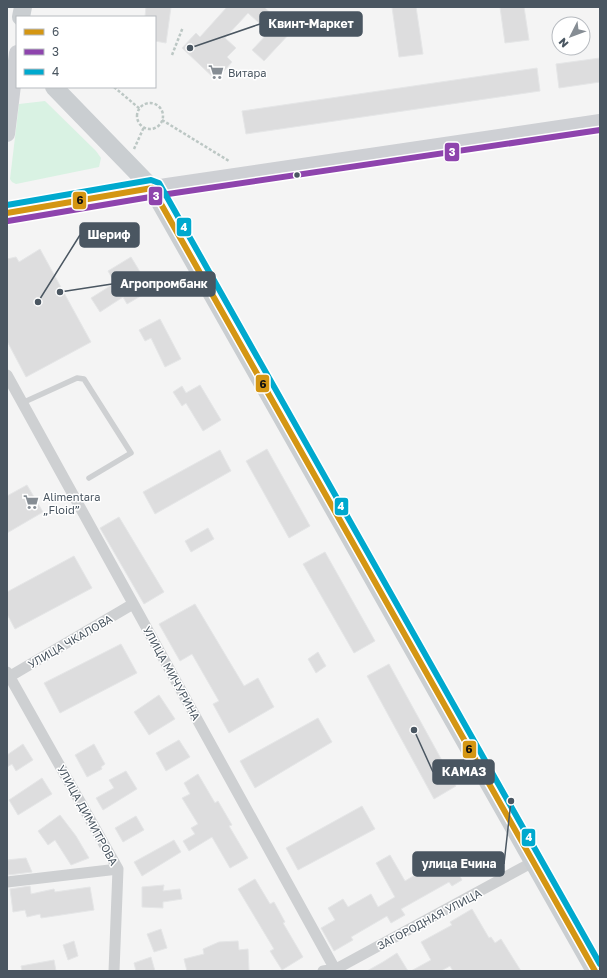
<svg xmlns="http://www.w3.org/2000/svg" width="607" height="978" font-family="'Golos Text',sans-serif">
	<style>
		.green { fill: #d9f2e3 }
		.building { fill: #ddddde; stroke: #e5e6e7 }
		.lines { fill: none; stroke-linecap: round; stroke-linejoin: round }
		.path { stroke: #bcc7c4; stroke-width: 2.5; stroke-dasharray: 3 2; stroke-linecap: butt }
		.service { stroke: #ced0d2; stroke-width: 5.5 }
		.minor { stroke: #ced0d2; stroke-width: 11 }
		.secondary { stroke: #ced0d4; stroke-width: 16 }
		.primary { stroke: #caced1; stroke-width: 18 }
		.bus-1-casing { stroke: #fff; stroke-width: 9 }
		.bus-2-casing { stroke: #fff; stroke-width: 9 }
		.bus-3-casing { stroke: #fff; stroke-width: 9 }
		.bus-1 { stroke: #d49613; stroke-width: 6 }
		.bus-2 { stroke: #8e44ad; stroke-width: 6 }
		.bus-3 { stroke: #00a9ce; stroke-width: 6 }
		.bus-dot { fill: #4a5661; stroke: #fff; stroke-width: 1.5 }
		.labels { text-anchor: middle; dominant-baseline: central; stroke-width: 3; stroke-linejoin: round; paint-order: stroke }
		.poi-label { font-size: 11px; fill: #4a5661; stroke: #fff; text-anchor: start }
		.street-label { font-size: 11px; fill: #4a5661; stroke: #fff }
		.leader { fill: none; stroke: #4a5661; stroke-width: 1.5 }
		.callout-dot { fill: #4a5661; stroke: #fff; stroke-width: 1.5 }
		.callout { fill: #4a5661; stroke: #4a5661; stroke-width: 1.5 }
		.callout-label { font-size: 12px; text-anchor: middle; font-weight: bold; fill: #fff }
		.line-badge { stroke: #fff; stroke-width: 1.5 }
		.badge-label { font-size: 11px; text-anchor: middle; font-weight: bold; fill: #fff }
		.pale-badge-label { font-size: 11px; text-anchor: middle; font-weight: bold; fill: #111 }
	</style>
	<rect width="100%" height="100%" fill="#f4f4f4"/>
	<!-- green -->
	<path class="green" d="M45,101L96,151L101,158L99,167L16,184L12,182L10,179L19,104Z"/>
	<!-- building -->
	<path class="building" d="M146,7H171L166,43L155,41V17H145Z
		M227,7H264L291,32L264,61L252,50L269,32L248,13L225,38L236,48L227,57L232,62L216,80L182,48L196,33L200,37Z
		M392,7H416L423,54L399,57Z
		M500,7H524L529,40L505,43Z
		M600,58V82L559,88L556,64Z
		M537,68L540,91L246,134L242,111Z
		M40,249L91,342L26,377L7,341V259L16,257L19,262Z
		M131,257L151,290L127,304L123,297L100,312L91,298L115,283L108,271Z
		M160,319L181,359L165,367L151,338L145,341L139,330Z
		M200,385L221,420L203,431L186,403L182,406L173,392L182,386L186,393Z
		M267,449L310,526L289,538L246,461Z
		M220,450L231,471L155,514L143,492Z
		M27,485L43,512L7,533V496Z
		M119,517L164,592L144,604L100,528Z
		M208,528L214,539L191,552L185,541Z
		M325,552L375,641L354,653L303,564Z
		M74,556L92,588L15,629L7,614V592Z
		M195,604L244,686L258,678L274,707L229,733L213,704L219,701L192,654L180,661L159,624Z
		M121,644L137,673L60,713L44,683Z
		M318,652L326,666L316,673L308,659Z
		M389,664L456,786L434,799L367,676Z
		M159,695L175,719L149,735L134,712Z
		M318,718L332,742L255,788L240,761Z
		M179,740L190,757L166,771L156,753Z
		M23,744L33,760L16,771L12,764L7,767V755Z
		M94,744L105,764L101,767L102,769L87,777L75,755Z
		M126,771L137,789L103,810L96,798L114,788L109,780Z
		M198,774L215,803L218,801L232,825L229,826L248,858L230,868L212,837L189,851L183,841L195,834L191,828L198,824L182,798L190,794L184,783Z
		M42,778L52,794L18,815L9,800Z
		M362,806L375,829L298,870L286,848Z
		M60,815L76,836L89,858L71,865L55,840L48,845L38,831Z
		M136,816L144,830L123,842L115,828Z
		M174,840L181,852L142,876L134,862Z
		M439,853L450,871L455,868L462,880L452,886L449,882L401,909L405,915L391,923L387,916L351,937L353,940L334,951L321,928L335,920L328,908L343,899L348,907L371,894L378,907L395,897L376,863L390,855L405,881L425,869L422,863Z
		M26,858L32,872L8,875L7,860Z
		M255,879L270,904L274,902L285,922L283,923L303,957L282,970L270,951L274,949L238,889Z
		M164,885L163,891L180,889L182,899L163,902V908L142,907V887Z
		M30,886L31,894L54,889L55,892L90,887L94,910L41,918L40,914L27,917L25,910L13,912L10,889Z
		M472,909L489,938L491,937L495,943L501,939L521,971H453L450,966L441,971H411L431,960L421,942L452,925L450,922Z
		M161,929L167,948L154,952L147,934Z
		M74,941L78,956L68,960L63,945Z
		M238,941L239,950L248,949L249,971H187L184,959L204,954L203,949L219,942Z
		M397,953L408,971H367L383,962Z
		M151,957L155,971H136L134,963Z
		M54,960L56,971H22L21,966Z"/>
	<g class="lines">
		<!-- path -->
		<path class="path" d="M172,55L183,27
			M114,87L140,109
			M137 116a13 13 0 1 1 26 0a13 13 0 1 1-26 0Z
			M162,120L229,161
			M134,149L144,127"/>
		<!-- service -->
		<path class="service" d="M22,403L77,378L84,379L131,453L89,478"/>
		<!-- minor -->
		<path class="minor" d="M7,375L336,971
			M7,672L118,869L114,971
			M7,678L133,604
			M7,882L118,869
			M323,971L336,969L533,862"/>
		<!-- secondary -->
		<path class="secondary" d="M7,134L17,53
			M7,213L167,186L600,122"/>
		<!-- primary -->
		<path class="primary" d="M21,17L23,7
			M54,87L152,188L595,971"/>
		<defs>
			<path id="bus-1" d="M152,188L595,971
				M7,213L152,188"/>
			<path id="bus-2" d="M8,221L168,194L600,130"/>
			<path id="bus-3" d="M7,205L151,180L159,183L600,964"/>
		</defs>
		<!-- bus-1 casing -->
		<use href="#bus-1" class="bus-1-casing"/>
		<!-- bus-2 casing -->
		<use href="#bus-2" class="bus-2-casing"/>
		<!-- bus-3 casing -->
		<use href="#bus-3" class="bus-3-casing"/>
		<!-- bus-1 -->
		<use href="#bus-1" class="bus-1"/>
		<!-- bus-2 -->
		<use href="#bus-2" class="bus-2"/>
		<!-- bus-3 -->
		<use href="#bus-3" class="bus-3"/>
	</g>
	<!-- icons -->
	<defs>
		<symbol id="supermarket-bare" viewBox="-9 -9 18 18"><path d="M-6-5.5h2.5l.6 2H6L4.5 2H-2.5L-4.4-4H-6ZM-1.5 3.2a1.3 1.3 0 1 0 .1 0ZM3 3.2a1.3 1.3 0 1 0 .1 0Z" fill="#868d94" stroke="#fff" stroke-width="2.5" paint-order="stroke"/></symbol>
	</defs>
	<g fill-rule="evenodd">
		<use href="#supermarket-bare" x="205" y="61" width="22" height="22"/>
		<use href="#supermarket-bare" x="20" y="491" width="22" height="22"/>
	</g>
	<!-- markers -->
	<circle class="bus-dot" cx="297" cy="175" r="3.5"/>
	<g class="labels">
		<!-- poi labels -->
		<g class="poi-label">
			<text x="228" y="72">Витара</text>
			<text x="43" y="496">Alimentara<tspan x="43" dy="13">„Floid”</tspan></text>
		</g>
		<!-- street labels -->
		<g class="street-label">
			<text transform="translate(70 641) rotate(-30)">УЛИЦА ЧКАЛОВА</text>
			<text transform="translate(172 673) rotate(61)">УЛИЦА МИЧУРИНА</text>
			<text transform="translate(88 815) rotate(61)">УЛИЦА ДИМИТРОВА</text>
			<text transform="translate(429 919) rotate(-28)">ЗАГОРОДНАЯ УЛИЦА</text>
		</g>
	</g>
	<!-- callouts -->
	<path class="leader" d="M190 48L260 24M38 302L80 235M60 292L112 284M414 730L433 772M511 801L504 864"/>
	<g class="callout-dot">
		<circle cx="190" cy="48" r="4"/>
		<circle cx="38" cy="302" r="4"/>
		<circle cx="60" cy="292" r="4"/>
		<circle cx="414" cy="730" r="4"/>
		<circle cx="511" cy="801" r="4"/>
	</g>
	<g class="callout">
		<rect x="260" y="12" width="102" height="24" rx="4"/>
		<rect x="80" y="223" width="59" height="24" rx="4"/>
		<rect x="112" y="272" width="103" height="24" rx="4"/>
		<rect x="433" y="760" width="61" height="24" rx="4"/>
		<rect x="413" y="852" width="91" height="24" rx="4"/>
	</g>
	<g class="callout-label">
		<text x="311" y="28">Квинт-Маркет</text>
		<text x="109" y="239">Шериф</text>
		<text x="164" y="288">Агропромбанк</text>
		<text x="464" y="776">КАМАЗ</text>
		<text x="459" y="868">улица Ечина</text>
	</g>
	<g class="line-badge">
		<rect x="444" y="142" width="16" height="20" rx="4" fill="#8e44ad"/>
		<rect x="148" y="186" width="15" height="20" rx="4" fill="#8e44ad"/>
		<rect x="72" y="191" width="15" height="19" rx="4" fill="#d49613"/>
		<rect x="176" y="217" width="16" height="20" rx="4" fill="#00a9ce"/>
		<rect x="255" y="374" width="15" height="19" rx="4" fill="#d49613"/>
		<rect x="334" y="497" width="15" height="19" rx="4" fill="#00a9ce"/>
		<rect x="462" y="740" width="15" height="19" rx="4" fill="#d49613"/>
		<rect x="521" y="828" width="15" height="19" rx="4" fill="#00a9ce"/>
	</g>
	<g class="badge-label">
		<text x="452" y="156">3</text>
		<text x="156" y="200">3</text>
		<text x="184" y="231">4</text>
		<text x="341" y="510">4</text>
		<text x="529" y="841">4</text>
	</g>
	<g class="pale-badge-label">
		<text x="80" y="204">6</text>
		<text x="263" y="388">6</text>
		<text x="469" y="753">6</text>
	</g>
	<!-- border -->
	<rect width="607" height="978" fill="none" stroke="#4a5661" stroke-width="16"/>
	<!-- legend -->
	<rect x="16" y="16" width="140" height="72" fill="#ffffff" stroke="#b7bbc0"/>
	<rect x="24" y="29" width="20" height="6" fill="#d49613" stroke="#b7bbc0"/>
	<text x="52" y="36" font-size="12" fill="#4a5661">6</text>
	<rect x="24" y="49" width="20" height="6" fill="#8e44ad" stroke="#b7bbc0"/>
	<text x="52" y="56" font-size="12" fill="#4a5661">3</text>
	<rect x="24" y="69" width="20" height="6" fill="#00a9ce" stroke="#b7bbc0"/>
	<text x="52" y="76" font-size="12" fill="#4a5661">4</text>
	<!-- north arrow -->
	<g transform="translate(571 36) rotate(228)"><circle r="19" fill="#ffffff" stroke="#b7bbc0"/>
	<path d="M0-3L7 15L0 10L-7 15Z" fill="#868d94"/>
	<text y="-6" font-size="11" font-weight="bold" text-anchor="middle" fill="#4a5661">N</text>
	</g>
</svg>
